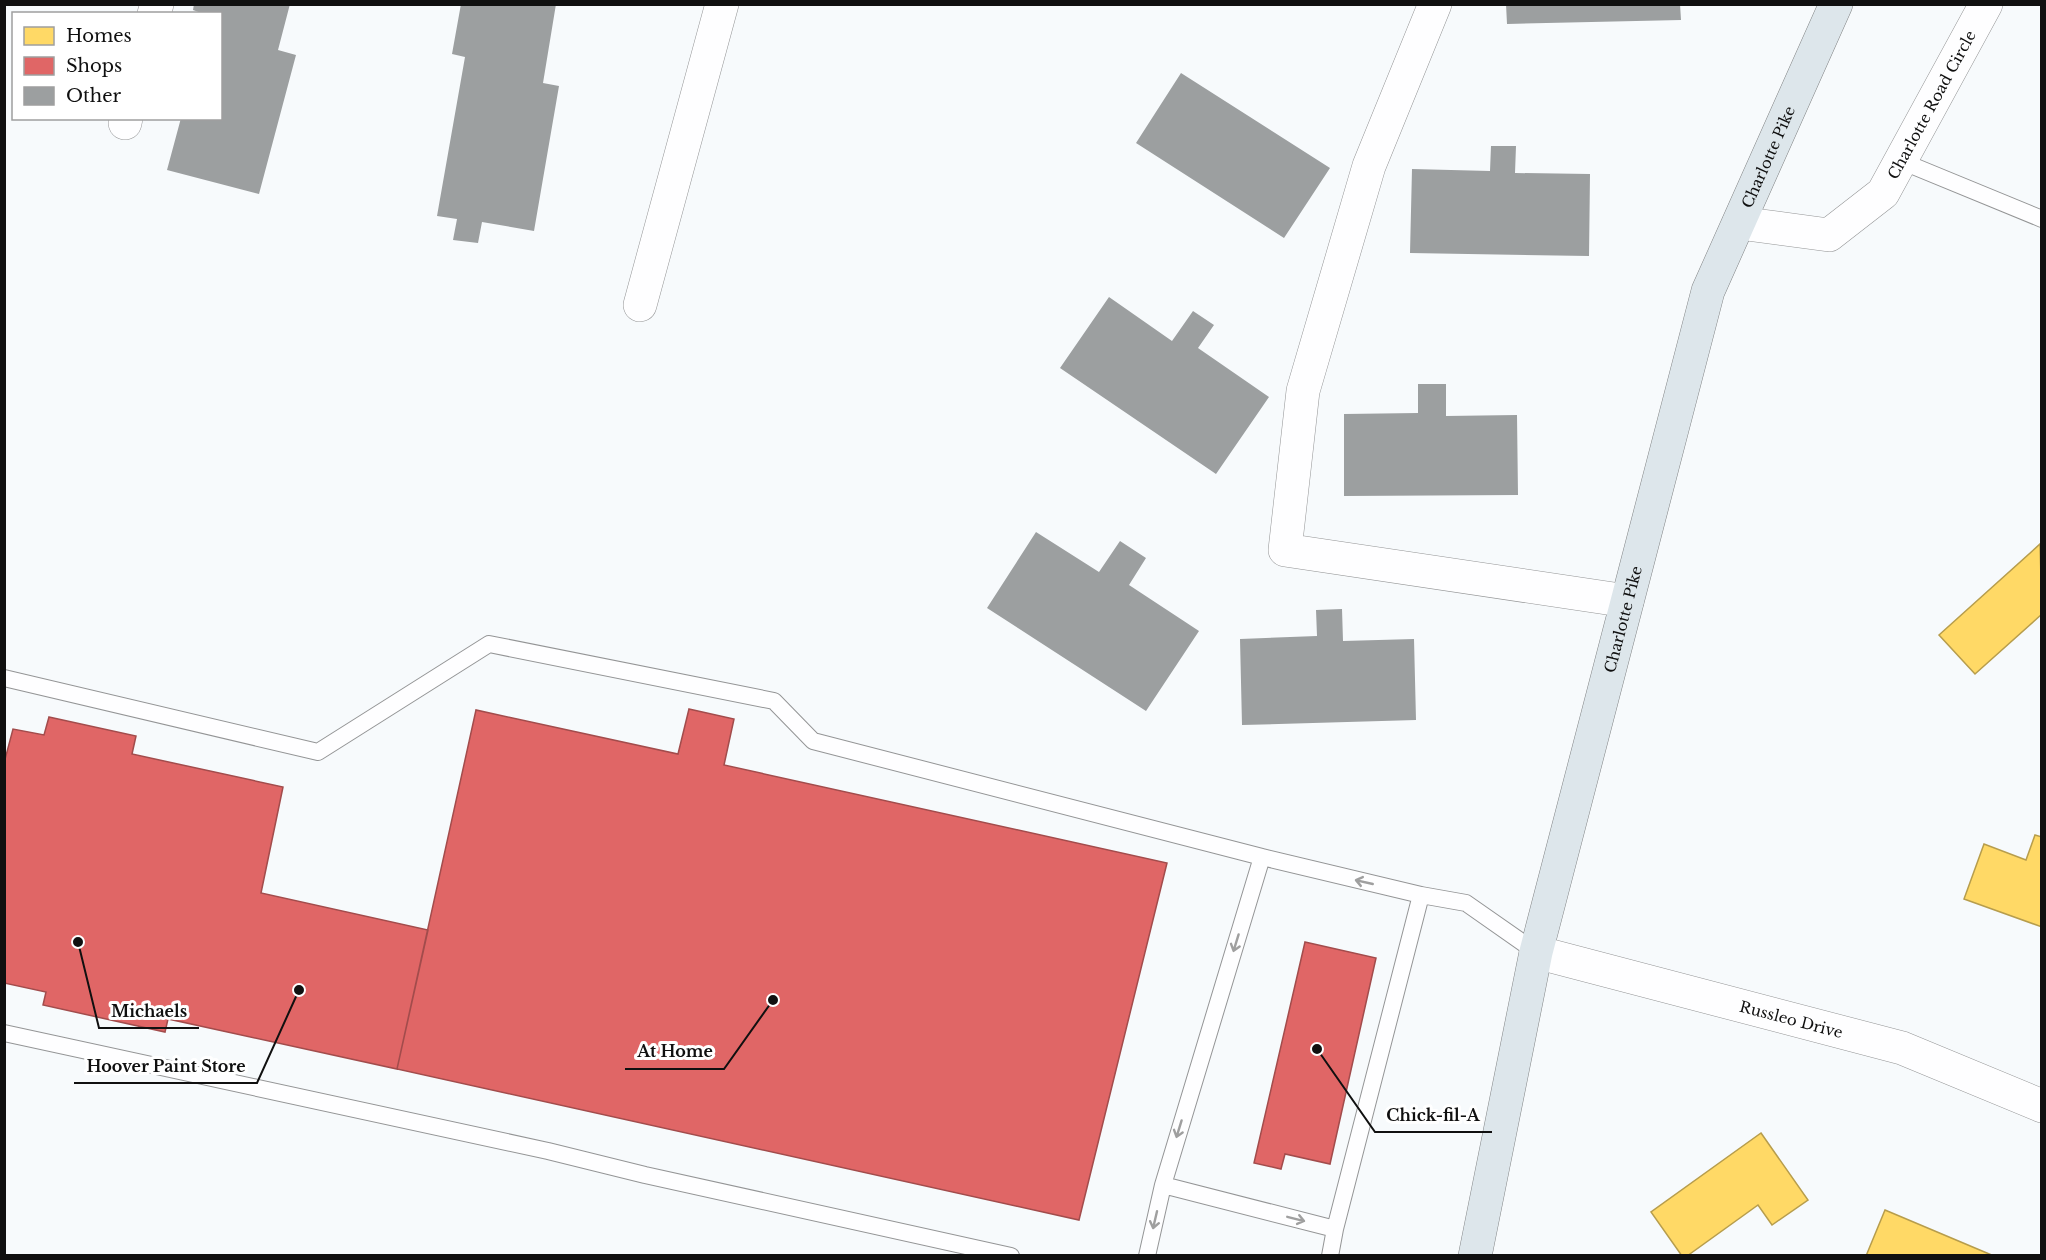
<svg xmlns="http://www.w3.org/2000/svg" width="2046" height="1260" font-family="'Libre Baskerville',serif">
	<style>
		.homes { fill: #ffd966; stroke: #b79d4c; stroke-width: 1.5 }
		.shops { fill: #e06666; stroke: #a24c4c; stroke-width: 1.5 }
		.building { fill: #9c9fa0 }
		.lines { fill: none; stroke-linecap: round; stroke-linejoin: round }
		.service-casing { stroke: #949596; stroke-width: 18 }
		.minor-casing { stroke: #949596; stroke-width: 34 }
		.primary-casing { stroke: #818384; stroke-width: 34 }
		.service { stroke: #fefeff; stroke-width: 16 }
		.minor { stroke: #fefeff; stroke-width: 33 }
		.primary { stroke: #dde6eb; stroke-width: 33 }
		.oneway { stroke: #9f9f9f }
		.labels { text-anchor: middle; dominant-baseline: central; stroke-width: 6; stroke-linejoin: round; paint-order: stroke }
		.street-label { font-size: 15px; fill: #101010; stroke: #fff }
		.leader { fill: none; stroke: #101010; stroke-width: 2 }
		.callout-dot { fill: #101010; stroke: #fff; stroke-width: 2 }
		.callout-label { font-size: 16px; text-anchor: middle; font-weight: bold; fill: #101010; stroke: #fff; stroke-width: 6; stroke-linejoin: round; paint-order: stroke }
	</style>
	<rect width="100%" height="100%" fill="#f7fafc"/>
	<!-- homes -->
	<path class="homes" d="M2040,544L2042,614L1975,674L1939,635Z
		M2035,835L2042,837V927L1964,899L1984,844L2026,860Z
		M1761,1133L1808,1200L1772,1225L1758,1205L1687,1256H1682L1651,1212Z
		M1885,1210L1994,1256H1866Z"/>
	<!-- shops -->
	<path class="shops" d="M689,709L734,719L724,765L1167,863L1079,1220L397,1069L476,710L678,754Z
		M49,717L136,736L132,754L283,787L261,893L428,930L397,1069L168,1019L165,1032L43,1005L46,992L4,983V763L13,729L44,735Z
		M1305,942L1376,958L1330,1164L1285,1154L1281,1169L1254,1163Z"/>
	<!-- building -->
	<path class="building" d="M194,4H290L278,50L296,55L259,194L167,170L181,118H220V14H204L193,10Z
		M461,4H556L543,83L559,86L534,231L482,222L478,243L453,240L457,219L437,216L465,57L452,54Z
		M1506,4H1680L1681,20L1507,24Z
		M1181,73L1330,168L1284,238L1136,143Z
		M1491,146H1516L1515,173L1590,174L1589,256L1410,253L1412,169L1490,171Z
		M1109,297L1172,341L1193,311L1214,325L1198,348L1269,397L1216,474L1060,368Z
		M1418,384H1446V416L1517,415L1518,495L1344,496V414L1418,413Z
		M1036,532L1099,572L1120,541L1146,558L1129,585L1199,631L1146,711L987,608Z
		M1342,609L1343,641L1414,639L1416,720L1242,725L1240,639L1317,636L1316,610Z"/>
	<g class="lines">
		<defs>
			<path id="service" d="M1901,161L2042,219
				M4,678L318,752L489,644L774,701L813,741L1262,857
				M1421,895L1335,1229L1163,1185L1262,857L1421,895L1466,903L1536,952
				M4,1033L548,1151L645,1175L1011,1256
				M1147,1256L1163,1185
				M1330,1256L1335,1229"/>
			<g id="minor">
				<path d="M1435,4L1369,166L1303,391L1285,550L1627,601"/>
				<path d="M154,14L157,4"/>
				<path d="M125,123L126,118"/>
				<path id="s1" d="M1739,223L1829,235L1883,193L1986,4"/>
				<path d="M640,305L722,4"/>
				<path id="s2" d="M1536,952L1902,1048L2042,1106"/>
			</g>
			<g id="primary">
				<path id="s3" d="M1475,1256L1536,952L1708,291L1836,4"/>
			</g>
		</defs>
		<!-- service casing -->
		<use href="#service" class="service-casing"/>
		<!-- minor casing -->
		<use href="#minor" class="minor-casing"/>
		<!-- primary casing -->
		<use href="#primary" class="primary-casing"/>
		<!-- service -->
		<use href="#service" class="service"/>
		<!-- minor -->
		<use href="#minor" class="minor"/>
		<!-- primary -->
		<use href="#primary" class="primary"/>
	</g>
	<!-- one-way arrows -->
	<defs><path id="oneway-shaft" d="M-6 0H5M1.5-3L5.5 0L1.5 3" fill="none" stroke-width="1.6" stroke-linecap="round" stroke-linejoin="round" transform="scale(1.5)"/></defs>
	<g class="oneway">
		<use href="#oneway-shaft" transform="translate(1364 882) rotate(-167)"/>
		<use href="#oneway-shaft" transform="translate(1236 943) rotate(107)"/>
		<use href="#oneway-shaft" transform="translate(1179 1129) rotate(107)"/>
		<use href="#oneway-shaft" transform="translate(1296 1219) rotate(14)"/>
		<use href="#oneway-shaft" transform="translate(1155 1220) rotate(103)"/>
	</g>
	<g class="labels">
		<!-- street labels -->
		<g class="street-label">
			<text stroke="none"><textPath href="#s1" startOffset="260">Charlotte Road Circle</textPath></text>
			<text stroke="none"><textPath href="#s3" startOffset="1140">Charlotte Pike</textPath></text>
			<text stroke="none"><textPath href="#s3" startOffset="654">Charlotte Pike</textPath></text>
			<text stroke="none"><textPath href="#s2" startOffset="264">Russleo Drive</textPath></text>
		</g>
	</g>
	<!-- callouts -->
	<path class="leader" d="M78 942L99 1028H199M773 1000L724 1069H625M299 990L257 1083H74M1317 1049L1375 1132H1492"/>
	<g class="callout-dot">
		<circle cx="78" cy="942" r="6"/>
		<circle cx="773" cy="1000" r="6"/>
		<circle cx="299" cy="990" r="6"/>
		<circle cx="1317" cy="1049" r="6"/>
	</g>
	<g class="callout-label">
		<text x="149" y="1017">Michaels</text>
		<text x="675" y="1057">At Home</text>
		<text x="166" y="1072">Hoover Paint Store</text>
		<text x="1433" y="1121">Chick-fil-A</text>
	</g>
	<!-- border -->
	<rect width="2046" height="1260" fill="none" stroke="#101010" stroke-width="12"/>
	<!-- legend -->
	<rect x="12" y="12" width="210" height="108" fill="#ffffff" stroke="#9f9f9f" stroke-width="1.5"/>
	<rect x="24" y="27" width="30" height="18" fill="#ffd966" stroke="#9f9f9f" stroke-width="1.5"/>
	<text x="66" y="42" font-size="18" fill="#101010">Homes</text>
	<rect x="24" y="57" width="30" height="18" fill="#e06666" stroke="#9f9f9f" stroke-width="1.5"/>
	<text x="66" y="72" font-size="18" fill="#101010">Shops</text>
	<rect x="24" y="87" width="30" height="18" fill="#9c9fa0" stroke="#9f9f9f" stroke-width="1.5"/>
	<text x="66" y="102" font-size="18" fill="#101010">Other</text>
</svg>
